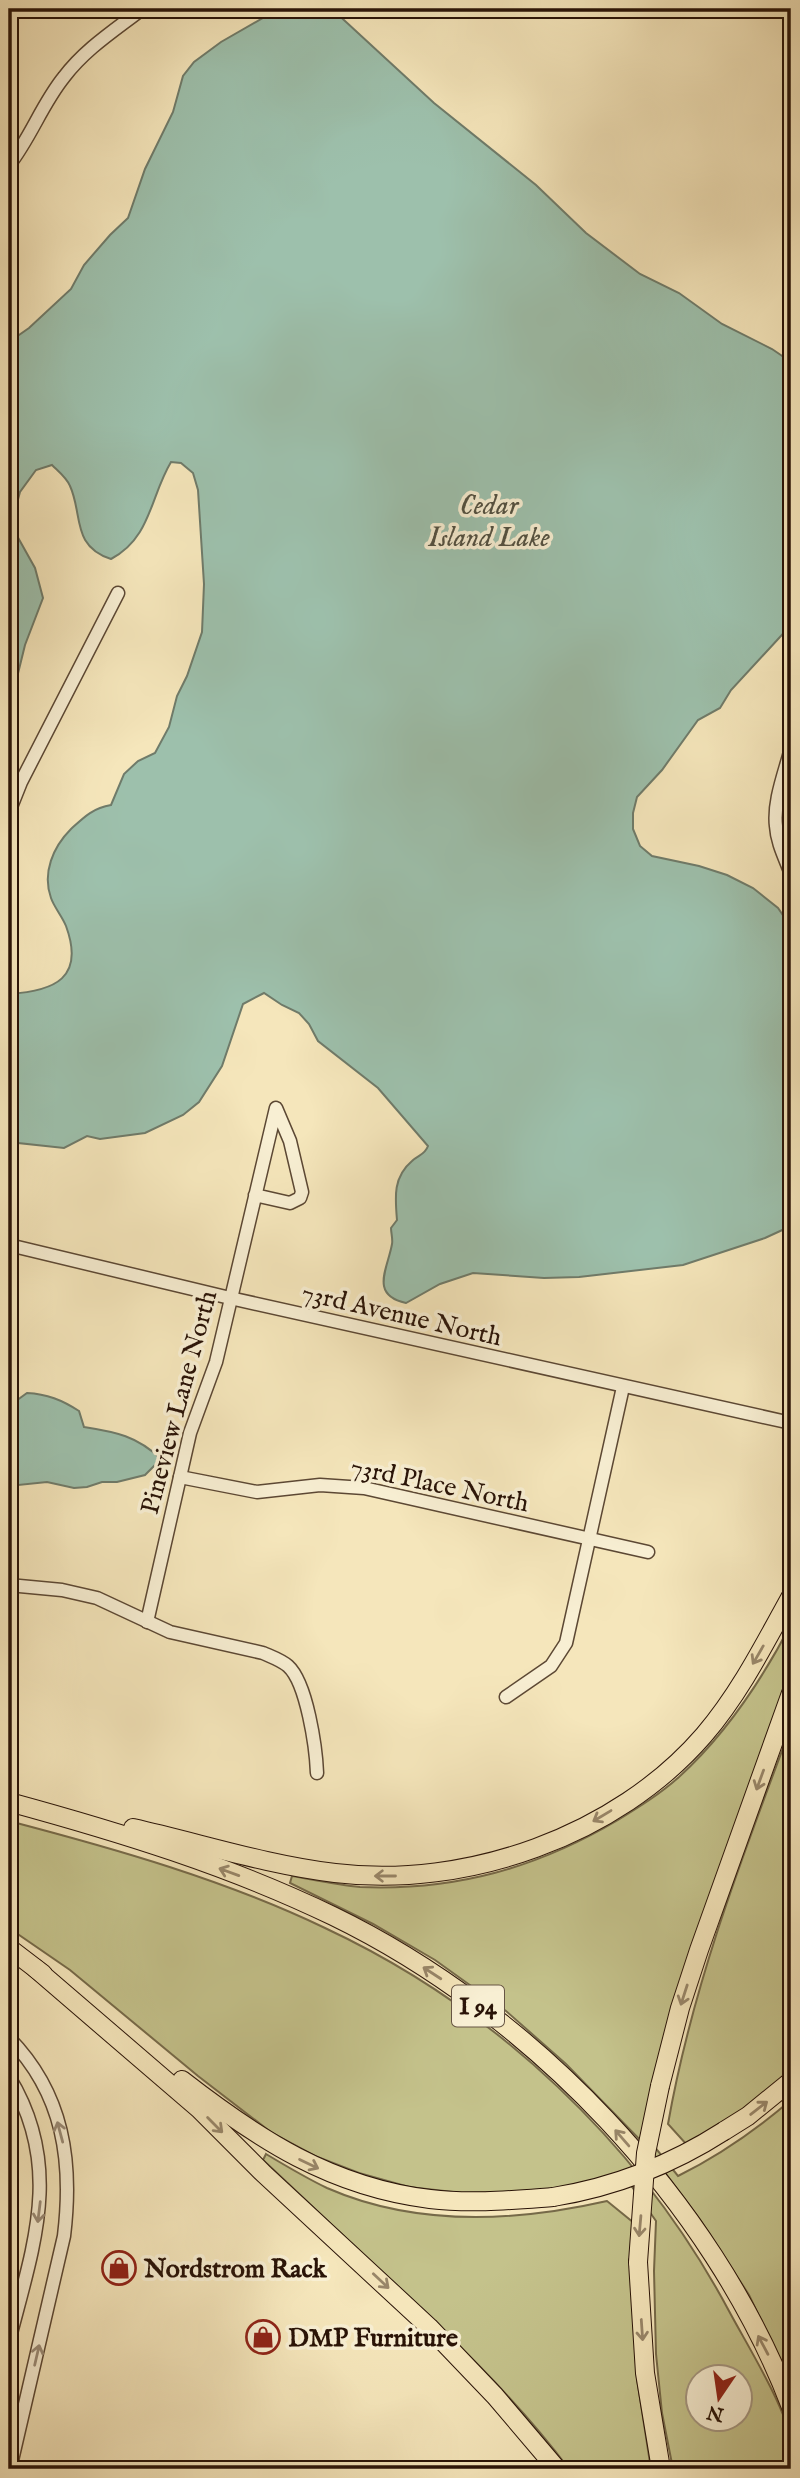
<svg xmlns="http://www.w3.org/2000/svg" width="800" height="2478" viewBox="0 0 800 2478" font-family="'IM FELL English',serif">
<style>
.green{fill:#c4c28b;stroke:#766a49;stroke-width:2;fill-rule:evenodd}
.water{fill:#9dc0ac;stroke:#6f7b6a;stroke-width:2}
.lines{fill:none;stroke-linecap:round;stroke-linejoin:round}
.minor-casing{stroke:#5c4834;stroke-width:15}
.highway-casing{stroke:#291307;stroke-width:20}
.minor{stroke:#f8efd3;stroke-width:12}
.highway{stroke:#f5e6bb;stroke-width:18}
.highway-bridge-casing{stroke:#291307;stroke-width:20;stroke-linecap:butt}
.highway-bridge{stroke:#f5e6bb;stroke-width:18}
.oneway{stroke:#99876a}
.oneway2{stroke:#9b8c77}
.labels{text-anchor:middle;stroke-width:7;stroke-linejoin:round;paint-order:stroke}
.shield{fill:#f8efd3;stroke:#675544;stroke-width:2}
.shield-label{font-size:24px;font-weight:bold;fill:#291307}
.street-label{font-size:26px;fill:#291307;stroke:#f8efd3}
.poi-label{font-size:26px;font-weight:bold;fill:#291307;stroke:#f8efd3;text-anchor:start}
.water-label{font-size:28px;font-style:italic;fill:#525041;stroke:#f8efd3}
</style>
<rect width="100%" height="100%" fill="#f5e6bb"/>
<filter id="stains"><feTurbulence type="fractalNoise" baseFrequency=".00286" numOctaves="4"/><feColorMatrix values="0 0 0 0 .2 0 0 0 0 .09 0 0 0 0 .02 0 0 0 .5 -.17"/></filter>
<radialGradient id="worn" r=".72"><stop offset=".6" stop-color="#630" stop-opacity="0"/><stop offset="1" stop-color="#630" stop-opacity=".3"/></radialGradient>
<g class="green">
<path d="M791 1624V1670L687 1962 645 2135 678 2176C720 2155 756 2130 791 2100V2383L749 2295 701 2221 643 2143 566 2064 506 2011 435 1960 373 1924 290 1883 292 1876C315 1880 338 1885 360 1887 455 1891 537 1868 618 1820 639 1807 660 1794 679 1777 726 1734 762 1680 791 1624Z"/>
<path d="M791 1727V2070L745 2111 687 2145 668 2124C692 1987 742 1857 791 1727Z"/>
<path d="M9 1821C116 1849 225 1880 325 1928 496 2008 640 2144 729 2311 746 2343 787 2409 791 2442 792 2451 791 2460 791 2469H673L662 2413 656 2354 654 2271 656 2221 623 2174 552 2191 462 2193 409 2187 359 2173 315 2156 272 2133 198 2076 70 1970 9 1928ZM698 2376H740V2418H698Z"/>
<path d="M266 2154C286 2166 306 2178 327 2188 416 2227 515 2222 607 2201L634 2223 637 2379 651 2469H569C515 2397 450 2336 384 2274 344 2237 304 2198 263 2160Z"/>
</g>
<g class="water">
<path d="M283 9H332L434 103 536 185 586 233 640 274 679 293 722 324 772 349 791 362V625L731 690 720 708 698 720 662 770 637 797 633 813V829L640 846 652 856 699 866 727 875 753 888 778 908 791 927V1226L765 1238 683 1265 579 1277 544 1278 473 1273 440 1284 406 1303C369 1295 388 1268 392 1244 393 1239 391 1233 391 1228L397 1220C395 1197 393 1177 412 1161 418 1155 425 1155 428 1146L378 1088 318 1041 309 1024 299 1013 282 1005 264 993 243 1004 222 1066 199 1102 183 1115 145 1133 100 1139 87 1136 64 1148 9 1142V994C55 991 85 978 66 926 62 916 54 907 51 898 42 873 53 847 71 829 84 817 93 808 111 805L124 774 138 761 155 753 169 727 177 696 187 676 202 632 204 584 198 490 193 473 181 463 171 462C150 497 151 538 111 559 71 546 83 514 70 486 67 478 58 471 52 465L36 470 20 492 14 514 16 534 35 568 43 598 25 645 9 710V342L29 328 71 289 84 265 110 235 128 218 145 169 173 112 183 76 194 62 221 42 275 11Z"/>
<path d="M27 1393C47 1394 62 1400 79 1411L84 1427C116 1432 137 1436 161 1459L145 1475 117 1482H102L87 1487 74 1488 47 1482 9 1486V1406Z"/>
</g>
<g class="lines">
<g class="minor-casing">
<g id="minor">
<path d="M9 165C31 137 42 104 64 77 85 49 115 30 142 9"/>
<path d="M791 748C785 772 773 801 776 826 777 843 785 858 791 874"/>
<path d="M9 812 21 782 118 593"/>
<path d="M9 1245 230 1298 791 1423"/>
<path d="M9 1261 12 1246"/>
<path d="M180 1477 257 1492 320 1485 364 1488 648 1552"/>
<path d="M9 1585 62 1590 97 1598 170 1632 263 1653C272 1657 281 1660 288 1666 307 1683 316 1748 317 1773"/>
<path d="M147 1622 190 1433 216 1362 276 1108 290 1141 302 1192 300 1198 290 1203 255 1195"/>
<path d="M506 1697 551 1666 566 1643 623 1387"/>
<path d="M9 2038C64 2094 73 2162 64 2236L10 2469"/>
<path d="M9 2077C64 2167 33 2247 9 2341"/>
</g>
</g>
<g class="highway-casing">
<g id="highway">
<path d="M9 1802C119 1832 230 1866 333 1916 531 2012 712 2200 791 2407"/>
<path d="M133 1828C200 1843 267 1865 335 1873 466 1889 617 1836 704 1735 740 1693 765 1643 791 1596"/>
<path d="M9 1948 43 1974"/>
<path d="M35 1968 199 2109 264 2174 429 2327 495 2396 557 2469"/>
<path d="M182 2080C258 2139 331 2187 430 2199 471 2204 512 2200 553 2197"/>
<path d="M660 2086 680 2008 699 1950 791 1693"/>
<path d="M724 2131 748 2116 791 2081"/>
<path d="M638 2262 645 2373 661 2469"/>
</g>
</g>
<use href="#minor" class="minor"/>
<use href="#highway" class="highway"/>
<g class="highway-bridge-casing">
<g id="highway-bridge">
<path d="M553 2197C615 2187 671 2165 724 2131"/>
<path d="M638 2262 646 2153 660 2086"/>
</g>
</g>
<use href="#highway-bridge" class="highway-bridge"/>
</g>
<defs><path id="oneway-shaft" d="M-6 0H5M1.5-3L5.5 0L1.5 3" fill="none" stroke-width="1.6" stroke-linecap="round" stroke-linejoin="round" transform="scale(1.75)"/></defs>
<g class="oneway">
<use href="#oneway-shaft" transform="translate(758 1655) rotate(120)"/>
<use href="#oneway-shaft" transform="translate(760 1780) rotate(110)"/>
<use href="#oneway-shaft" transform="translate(602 1816) rotate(149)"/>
<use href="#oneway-shaft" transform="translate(229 1872) rotate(-160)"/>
<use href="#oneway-shaft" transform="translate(385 1876) rotate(-180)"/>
<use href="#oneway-shaft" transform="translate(432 1973) rotate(-147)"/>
<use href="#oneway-shaft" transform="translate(684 1995) rotate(108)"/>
<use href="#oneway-shaft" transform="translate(759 2108) rotate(-38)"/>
<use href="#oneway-shaft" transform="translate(215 2125) rotate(45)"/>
<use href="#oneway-shaft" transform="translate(622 2138) rotate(-131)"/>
<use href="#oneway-shaft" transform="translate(309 2164) rotate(26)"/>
<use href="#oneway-shaft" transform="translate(640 2226) rotate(95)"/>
<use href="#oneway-shaft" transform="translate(381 2281) rotate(43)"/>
<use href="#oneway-shaft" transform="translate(642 2330) rotate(86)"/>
<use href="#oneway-shaft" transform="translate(763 2345) rotate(-118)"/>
</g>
<g class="oneway2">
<use href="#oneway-shaft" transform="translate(60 2132) rotate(-105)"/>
<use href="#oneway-shaft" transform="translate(39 2212) rotate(97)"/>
<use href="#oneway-shaft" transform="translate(37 2355) rotate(-77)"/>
</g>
<defs>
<g id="shop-ring" transform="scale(1.75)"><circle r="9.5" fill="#f8efd3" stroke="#8f2418" stroke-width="1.5"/><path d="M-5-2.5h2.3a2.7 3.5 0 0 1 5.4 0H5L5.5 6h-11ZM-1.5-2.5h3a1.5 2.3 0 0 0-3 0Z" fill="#8f2418"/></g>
</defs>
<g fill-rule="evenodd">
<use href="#shop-ring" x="119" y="2268"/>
<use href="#shop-ring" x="263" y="2337"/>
</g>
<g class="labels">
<rect class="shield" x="452" y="1985.5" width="52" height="41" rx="5"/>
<g class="shield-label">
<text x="478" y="2014">I 94</text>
</g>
<g class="street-label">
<text transform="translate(402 1314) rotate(13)" y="9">73rd Avenue North</text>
<text transform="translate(178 1402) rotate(-75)" y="9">Pineview Lane North</text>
<text transform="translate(440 1484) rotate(12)" y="9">73rd Place North</text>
</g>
<g class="poi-label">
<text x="144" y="2277">Nordstrom Rack</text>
<text x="288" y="2346">DMP Furniture</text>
</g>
<g class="water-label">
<text x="489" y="514">Cedar<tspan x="489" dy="32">Island Lake</tspan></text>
</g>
</g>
<rect width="800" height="2478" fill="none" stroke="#f5e6bb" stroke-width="35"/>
<rect x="10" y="10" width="779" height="2457" fill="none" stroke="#291307" stroke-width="3.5"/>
<rect x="18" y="18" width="765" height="2443" fill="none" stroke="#291307" stroke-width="2"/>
<g transform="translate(719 2398) rotate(193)"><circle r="33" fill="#f8efd3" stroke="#a59781" stroke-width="2"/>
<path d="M0-5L12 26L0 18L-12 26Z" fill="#8f2418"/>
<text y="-10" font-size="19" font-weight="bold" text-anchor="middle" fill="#291307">N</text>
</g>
<rect width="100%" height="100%" filter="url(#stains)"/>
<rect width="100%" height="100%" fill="url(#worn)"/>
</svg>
